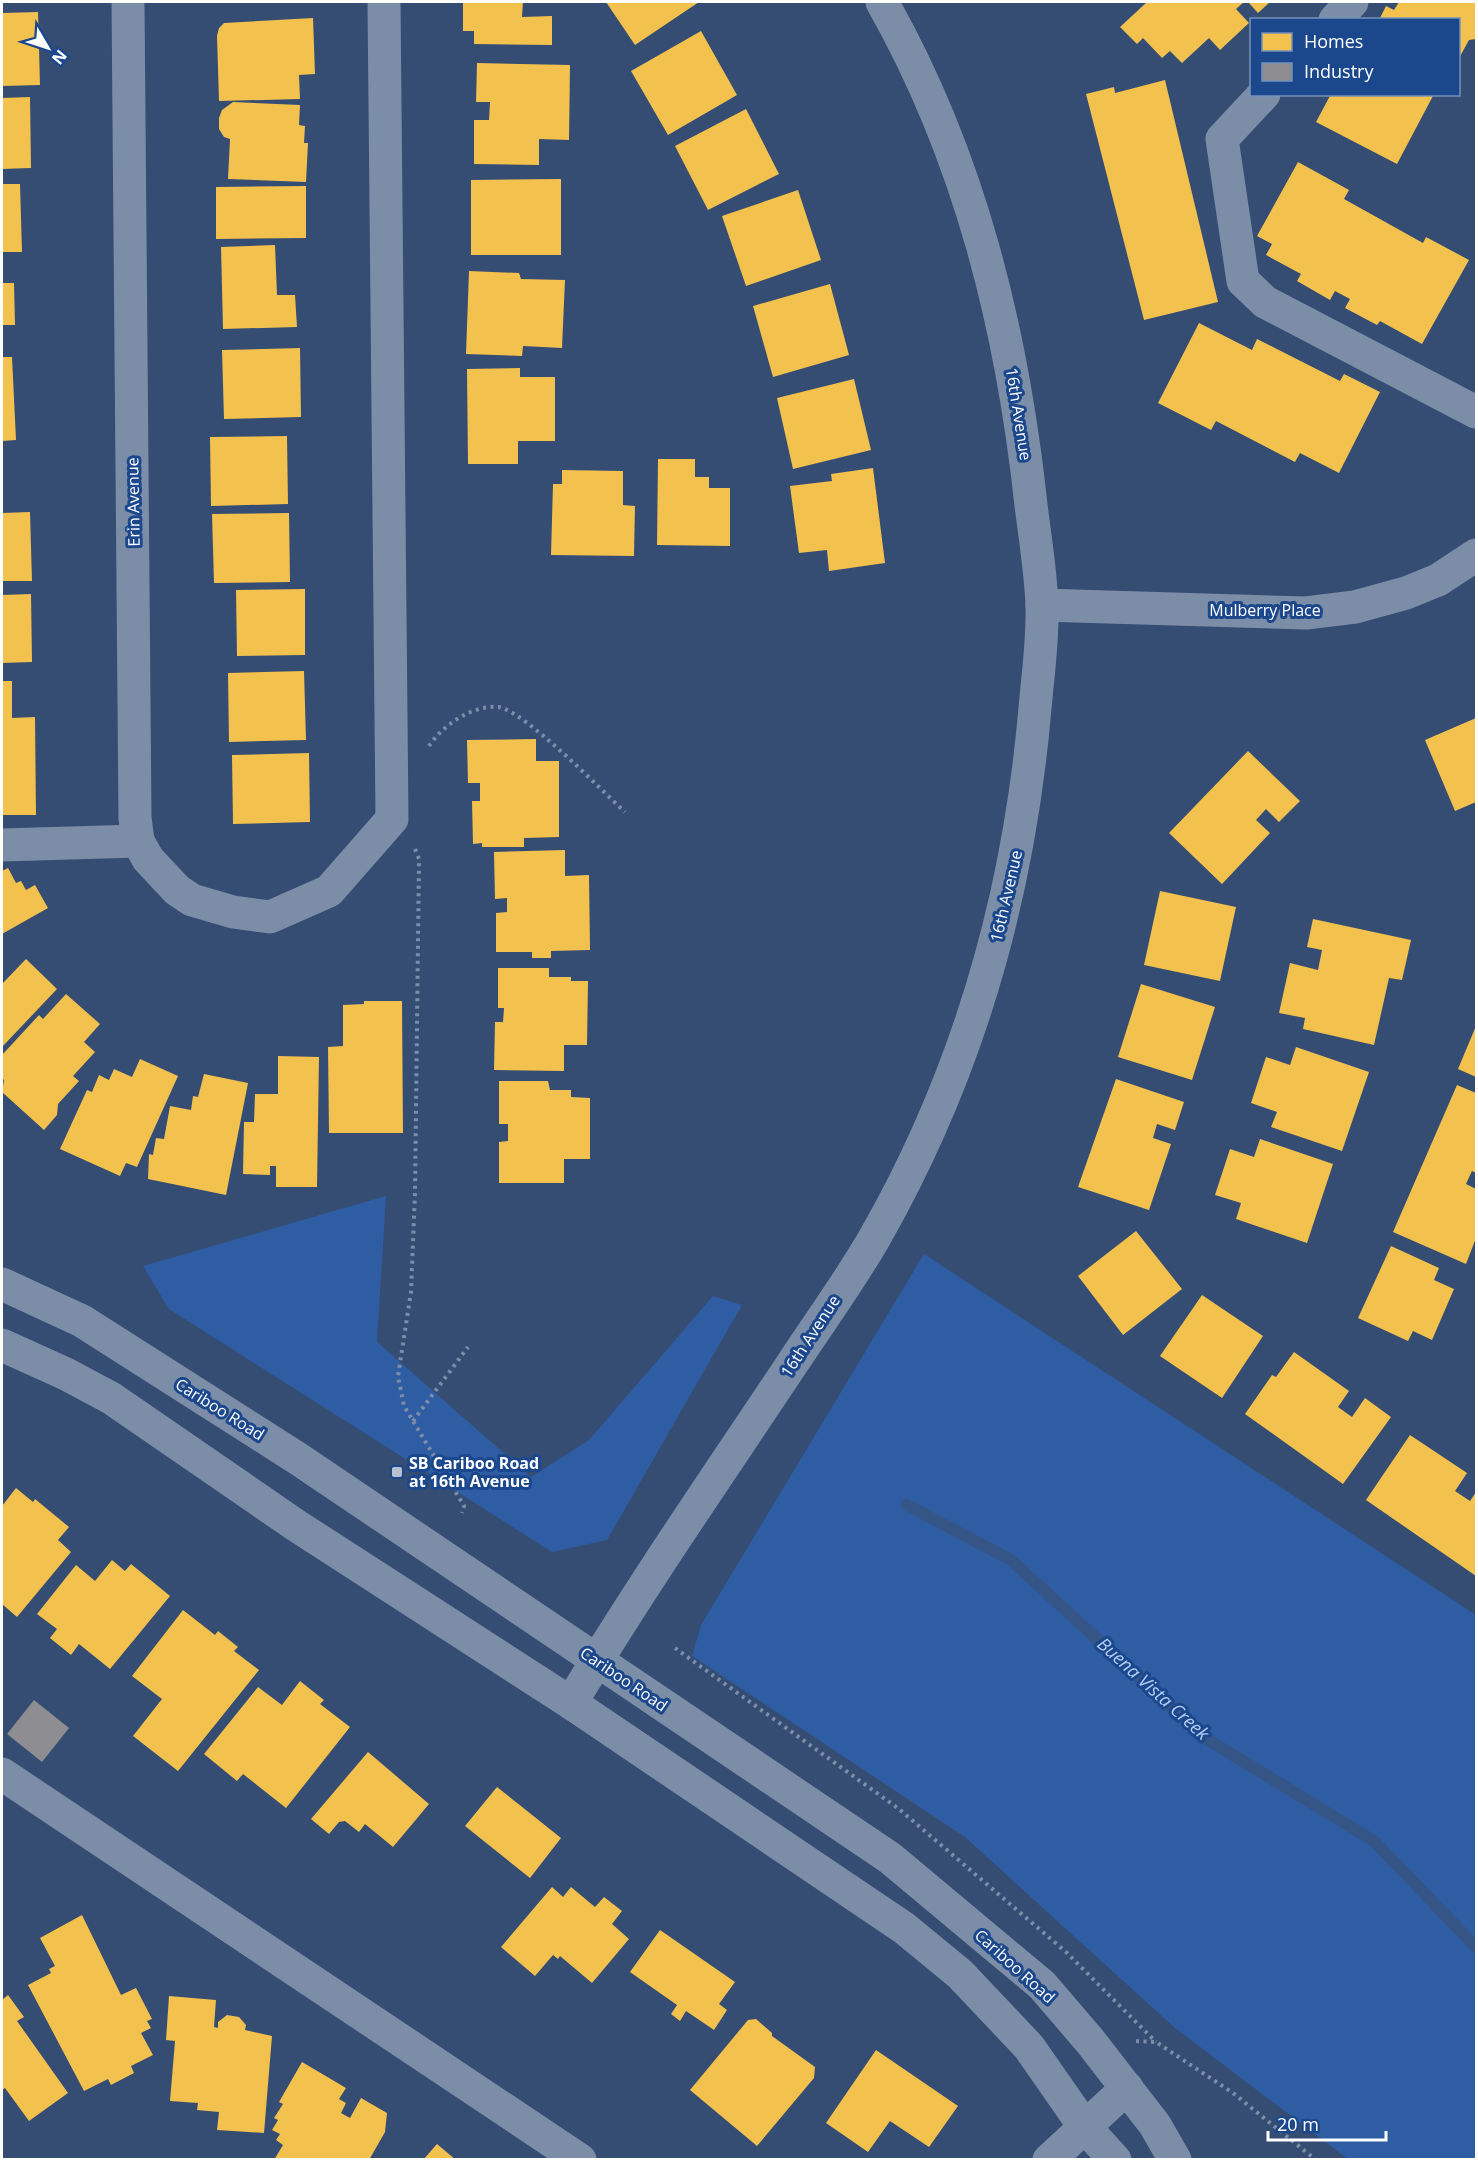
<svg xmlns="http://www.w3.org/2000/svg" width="1478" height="2161" viewBox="0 0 1478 2161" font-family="'Open Sans',sans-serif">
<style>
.green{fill:#2f5da3}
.homes{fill:#f2c14e}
.industry{fill:#8d8d92}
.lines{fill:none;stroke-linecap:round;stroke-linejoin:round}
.stream{stroke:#365587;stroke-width:12}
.path{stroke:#7c8ea7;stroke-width:4;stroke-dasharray:3 4.5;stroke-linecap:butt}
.minor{stroke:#7c8ea7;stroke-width:33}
.poi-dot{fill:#b8c1ce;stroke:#1b478d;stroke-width:2}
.labels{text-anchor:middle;stroke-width:6;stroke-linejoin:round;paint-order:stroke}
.street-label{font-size:16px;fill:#fff;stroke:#1b478d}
.poi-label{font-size:16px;font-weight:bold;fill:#fff;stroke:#1b478d;text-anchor:start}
.water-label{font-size:18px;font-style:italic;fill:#b4cef4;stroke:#1b478d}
</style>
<rect width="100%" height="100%" fill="#354d73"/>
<g class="green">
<path d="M386 1196 377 1342 531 1477 589 1440 713 1296 742 1305 607 1540 552 1552 169 1309 143 1266Z"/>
<path d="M924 1254 1476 1615V2159H1348L1175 2028 965 1837 692 1656 701 1625Z"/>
</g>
<g class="homes">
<path d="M463 2H523L522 17 552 16V45L474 44V31H463Z"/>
<path d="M606 2H699L635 45Z"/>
<path d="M1147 2H1244L1236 9 1249 23 1220 50 1209 38 1182 63 1170 51 1162 58 1143 38 1137 44 1120 27Z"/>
<path d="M1248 2H1270L1258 13Z"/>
<path d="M1399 2H1476V39L1469 40 1458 60V20H1379L1386 6 1394 10Z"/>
<path d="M38 12 40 85 2 86V13Z"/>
<path d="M313 18 315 74 299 75 300 99 219 101 217 36 219 28 224 23Z"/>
<path d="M701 31 737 95 668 135 631 71Z"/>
<path d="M477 63 570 65 569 140 539 139V165L474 164V120H489L490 102H476Z"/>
<path d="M1165 80 1218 302 1144 320 1086 94 1114 87 1115 93Z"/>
<path d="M1331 94H1434L1397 164 1316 122Z"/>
<path d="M30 97 31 168 2 169V98Z"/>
<path d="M233 102 300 105 299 125 305 126 304 143H308L306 182 228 179 230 139 224 137 219 129V118L222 110Z"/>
<path d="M746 109 779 174 708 210 675 146Z"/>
<path d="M1298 162 1349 190 1344 199 1423 243 1426 237 1469 260 1422 344 1380 321 1377 325 1345 308 1350 299 1335 291 1330 300 1297 281 1301 274 1266 255 1272 244 1257 236Z"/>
<path d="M561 179V255H471V180Z"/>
<path d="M2 184H20L22 252H2Z"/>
<path d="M306 186V238L216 239V187Z"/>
<path d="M798 190 821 260 746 286 722 216Z"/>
<path d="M275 245 277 295H295L297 327 223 329 221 247Z"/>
<path d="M469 271 519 273 521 279 565 280 562 348 523 346 522 356 466 354Z"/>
<path d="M2 283H14L15 325H2Z"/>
<path d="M830 284 849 355 773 377 753 306Z"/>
<path d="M1199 323 1252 350 1257 339 1340 381 1344 374 1380 392 1339 473 1300 453 1295 462 1216 421 1211 430 1158 403Z"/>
<path d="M300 348 301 417 224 419 222 350Z"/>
<path d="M2 357H12L16 440 2 441Z"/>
<path d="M520 368V377H555V441H518V464H468L467 369Z"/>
<path d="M854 379 871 450 793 469 777 398Z"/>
<path d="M287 436 288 504 211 506 210 437Z"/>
<path d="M658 459H695V477H709V488H730V546L657 545Z"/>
<path d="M873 468 885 563 829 571 827 550 799 553 790 486 832 481 831 474Z"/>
<path d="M562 470 623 471V505L635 506 634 556 551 555 553 484H562Z"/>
<path d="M30 512 32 581H2V513Z"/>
<path d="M289 513 290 582 214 583 212 514Z"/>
<path d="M305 589V655L237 656 236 590Z"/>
<path d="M31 594 32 662 2 663V595Z"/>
<path d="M304 671 306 740 229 742 228 673Z"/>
<path d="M2 681H12V718L35 717 36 815H2Z"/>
<path d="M1476 718V802L1455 811 1425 740Z"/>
<path d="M536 739V761H559V837L524 838V847H482V843L473 844 472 801H480V783H468L467 740Z"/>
<path d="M1248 751 1300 801 1279 822 1266 809 1256 820 1270 833 1222 884 1169 833Z"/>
<path d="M309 753 310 822 233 824 232 755Z"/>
<path d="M565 850V876L589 875 590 950 551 951V958H532V952H496V913L507 912V898L495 899 494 852Z"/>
<path d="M8 868 16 883 21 881 26 890 35 885 48 908 2 934V871Z"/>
<path d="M1160 891 1236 907 1220 981 1144 965Z"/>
<path d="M1313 919 1411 940 1402 980 1389 978 1374 1045 1303 1029 1305 1018 1279 1013 1290 963 1318 970 1322 950 1307 947Z"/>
<path d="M26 959 57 989 2 1047V984Z"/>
<path d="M498 968H549V977H571V981H588L587 1045H564V1071L494 1070 495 1022H503L504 1008H498Z"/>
<path d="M1141 984 1215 1007 1192 1080 1118 1057Z"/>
<path d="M66 994 100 1024 84 1042 95 1052 73 1076 79 1081 58 1104 57 1115 44 1130 2 1092 4 1080 2 1078V1055L39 1015 43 1019Z"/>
<path d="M364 1001H402L403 1133H329L328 1047 343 1046V1005L364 1004Z"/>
<path d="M1476 1026V1077L1458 1069Z"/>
<path d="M1296 1047 1369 1072 1342 1151 1271 1127 1277 1112 1251 1103 1266 1057 1290 1065Z"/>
<path d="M278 1056 319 1057 317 1187H276V1166H270V1175L243 1174 244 1122H254L255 1094H278Z"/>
<path d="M140 1059 178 1076 137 1167 126 1163 120 1176 60 1149 87 1090 92 1092 99 1075 109 1080 114 1069 132 1077Z"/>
<path d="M204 1074 248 1083 226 1195 148 1179 149 1154 153 1155 156 1138 164 1139 170 1106 191 1110 193 1096 198 1097Z"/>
<path d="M1116 1079 1184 1102 1175 1130 1157 1124 1153 1138 1171 1144 1149 1210 1078 1187Z"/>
<path d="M499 1081H548L550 1090H571V1097L590 1098V1159H564V1183H499V1142L508 1141V1124H499Z"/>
<path d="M1457 1085 1476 1093V1173L1472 1171 1466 1184 1476 1189V1238L1466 1264 1393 1232Z"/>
<path d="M1260 1139 1333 1164 1307 1243 1236 1219 1241 1203 1215 1195 1230 1149 1254 1157Z"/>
<path d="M1136 1231 1182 1289 1123 1335 1078 1276Z"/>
<path d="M1391 1246 1439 1268 1434 1280 1454 1289 1432 1340 1413 1331 1408 1341 1358 1318Z"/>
<path d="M1202 1295 1263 1336 1222 1398 1160 1356Z"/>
<path d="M1294 1352 1349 1391 1338 1407 1352 1417 1365 1398 1391 1417 1343 1484 1245 1414 1272 1375 1276 1377Z"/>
<path d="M1410 1435 1467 1473 1455 1491 1470 1501 1476 1492V1576L1366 1500Z"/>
<path d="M16 1488 33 1502 35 1499 69 1527 58 1540 71 1552 17 1617 2 1604V1506Z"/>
<path d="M112 1560 125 1571 131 1564 170 1596 110 1669 79 1644 71 1655 50 1638 57 1629 37 1614 76 1565 95 1581Z"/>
<path d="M183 1610 215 1635 218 1631 238 1647 234 1651 259 1670 178 1771 133 1736 162 1699 132 1676Z"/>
<path d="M300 1681 324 1700 320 1704 350 1727 286 1808 243 1774 237 1781 204 1754 258 1687 282 1705Z"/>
<path d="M368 1752 429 1804 393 1847 365 1824 359 1832 345 1821 339 1822 329 1834 311 1819Z"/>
<path d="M497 1787 561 1838 530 1878 465 1826Z"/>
<path d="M552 1887 563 1897 571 1887 595 1907 604 1897 622 1911 612 1924 629 1939 592 1983 560 1956 558 1959 553 1955 535 1976 501 1947Z"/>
<path d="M82 1915 121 1995 136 1988 152 2019 147 2021 151 2028 141 2033 153 2055 131 2066 134 2073 111 2085 108 2079 84 2091 28 1985 51 1973 49 1969 55 1966 40 1938Z"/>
<path d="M660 1930 735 1982 719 2004 727 2010 714 2030 686 2011 680 2021 671 2014 677 2005 630 1972Z"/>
<path d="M8 1995 24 2017 17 2021 68 2093 29 2121 5 2088 2 2090V2000Z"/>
<path d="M169 1996 216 2000 214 2027 218 2028V2022L227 2015 239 2017 246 2025 245 2030 272 2036 264 2133 217 2130 219 2112 197 2110 198 2103 170 2101 175 2041 166 2040Z"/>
<path d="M756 2019 772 2033V2036L815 2067 814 2078 757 2146 690 2090 748 2020Z"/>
<path d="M876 2050 958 2106 929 2147 890 2121 868 2152 826 2123Z"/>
<path d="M302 2062 346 2088 339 2099 346 2103 341 2113 350 2118 361 2098 387 2113 385 2132 369 2160H274L283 2145 276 2140 280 2134 272 2130 278 2120 274 2118 283 2104 279 2102Z"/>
<path d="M437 2144 456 2160H423Z"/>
</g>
<path class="industry" d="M34 1700 69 1728 42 1762 7 1734Z"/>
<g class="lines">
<path class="stream" d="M907 1505 1011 1560 1205 1738 1374 1841 1476 1947"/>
<g class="path">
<path d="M429 746C443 725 472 705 498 707 524 710 602 791 625 812"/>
<path d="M415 849 419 859 415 1193 411 1292 398 1376 404 1406 464 1506 462 1513"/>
<path d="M413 1421 468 1347"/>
<path d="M675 1648 899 1809 1066 1952 1156 2042"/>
<path d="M1136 2041 1156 2042 1233 2093 1316 2160"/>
</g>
<g class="minor">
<path d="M128 2 135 818 138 841 148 859 177 890 192 900 233 912 270 917 329 891 392 819 384 2"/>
<path d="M1335 20 1352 2"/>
<path d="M1264 94 1222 139 1243 281 1265 302 1476 412"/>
<path d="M1042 605 1306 613 1355 607 1406 593 1438 580 1476 555"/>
<path d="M2 845 138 841"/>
<path d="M2 1284 82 1321 297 1458 890 1858 1042 1985 1090 2041 1155 2125 1175 2160"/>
<path d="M2 1345 66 1374 111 1398 297 1526 571 1703 904 1928 960 1974 1029 2047 1084 2126 1115 2160"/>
<path d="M571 1703C641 1586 719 1474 794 1361 821 1320 851 1279 875 1237 968 1074 1019 894 1035 708 1038 674 1043 640 1042 606 1041 573 1035 538 1031 505 1012 329 970 157 882 2"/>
<path d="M2 1774 580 2160"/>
<path d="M1049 2160 1127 2088"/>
</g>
</g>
<rect class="poi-dot" x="391" y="1466" width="12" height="12" rx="3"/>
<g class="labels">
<g class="street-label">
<text transform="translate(1019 414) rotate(81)" y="6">16th Avenue</text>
<text transform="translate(133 502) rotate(-91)" y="6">Erin Avenue</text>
<text x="1265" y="616">Mulberry Place</text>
<text transform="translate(1006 896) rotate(-77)" y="6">16th Avenue</text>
<text transform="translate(810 1336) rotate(-57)" y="6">16th Avenue</text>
<text transform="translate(220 1409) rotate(32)" y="6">Cariboo Road</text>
<text transform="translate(624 1679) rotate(34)" y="6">Cariboo Road</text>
<text transform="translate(1015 1966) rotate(42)" y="6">Cariboo Road</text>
</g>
<g class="poi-label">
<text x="409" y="1469">SB Cariboo Road<tspan x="409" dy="18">at 16th Avenue</tspan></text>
</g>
<g class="water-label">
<text transform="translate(1153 1689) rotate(42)" y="6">Buena Vista Creek</text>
</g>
</g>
<rect width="1478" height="2161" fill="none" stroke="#ffffff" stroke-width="6"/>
<rect x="1250" y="18" width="210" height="78" fill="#1b478d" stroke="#7691bb" stroke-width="1.5"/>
<rect x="1262" y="33" width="30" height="18" fill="#f2c14e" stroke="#7691bb" stroke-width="1.5"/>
<text x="1304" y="48" font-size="18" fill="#ffffff">Homes</text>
<rect x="1262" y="63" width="30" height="18" fill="#8d8d92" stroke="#7691bb" stroke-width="1.5"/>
<text x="1304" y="78" font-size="18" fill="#ffffff">Industry</text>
<g transform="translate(48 48) rotate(129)" stroke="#1b478d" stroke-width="4.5" paint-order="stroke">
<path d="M0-4.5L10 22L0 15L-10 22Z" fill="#ffffff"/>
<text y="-9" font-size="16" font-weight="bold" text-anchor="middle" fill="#ffffff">N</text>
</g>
<path d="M1268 2131v9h118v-9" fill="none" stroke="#ffffff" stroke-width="3"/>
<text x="1277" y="2131" font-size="18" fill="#ffffff" stroke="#1b478d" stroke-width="4.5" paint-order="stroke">20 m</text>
</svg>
